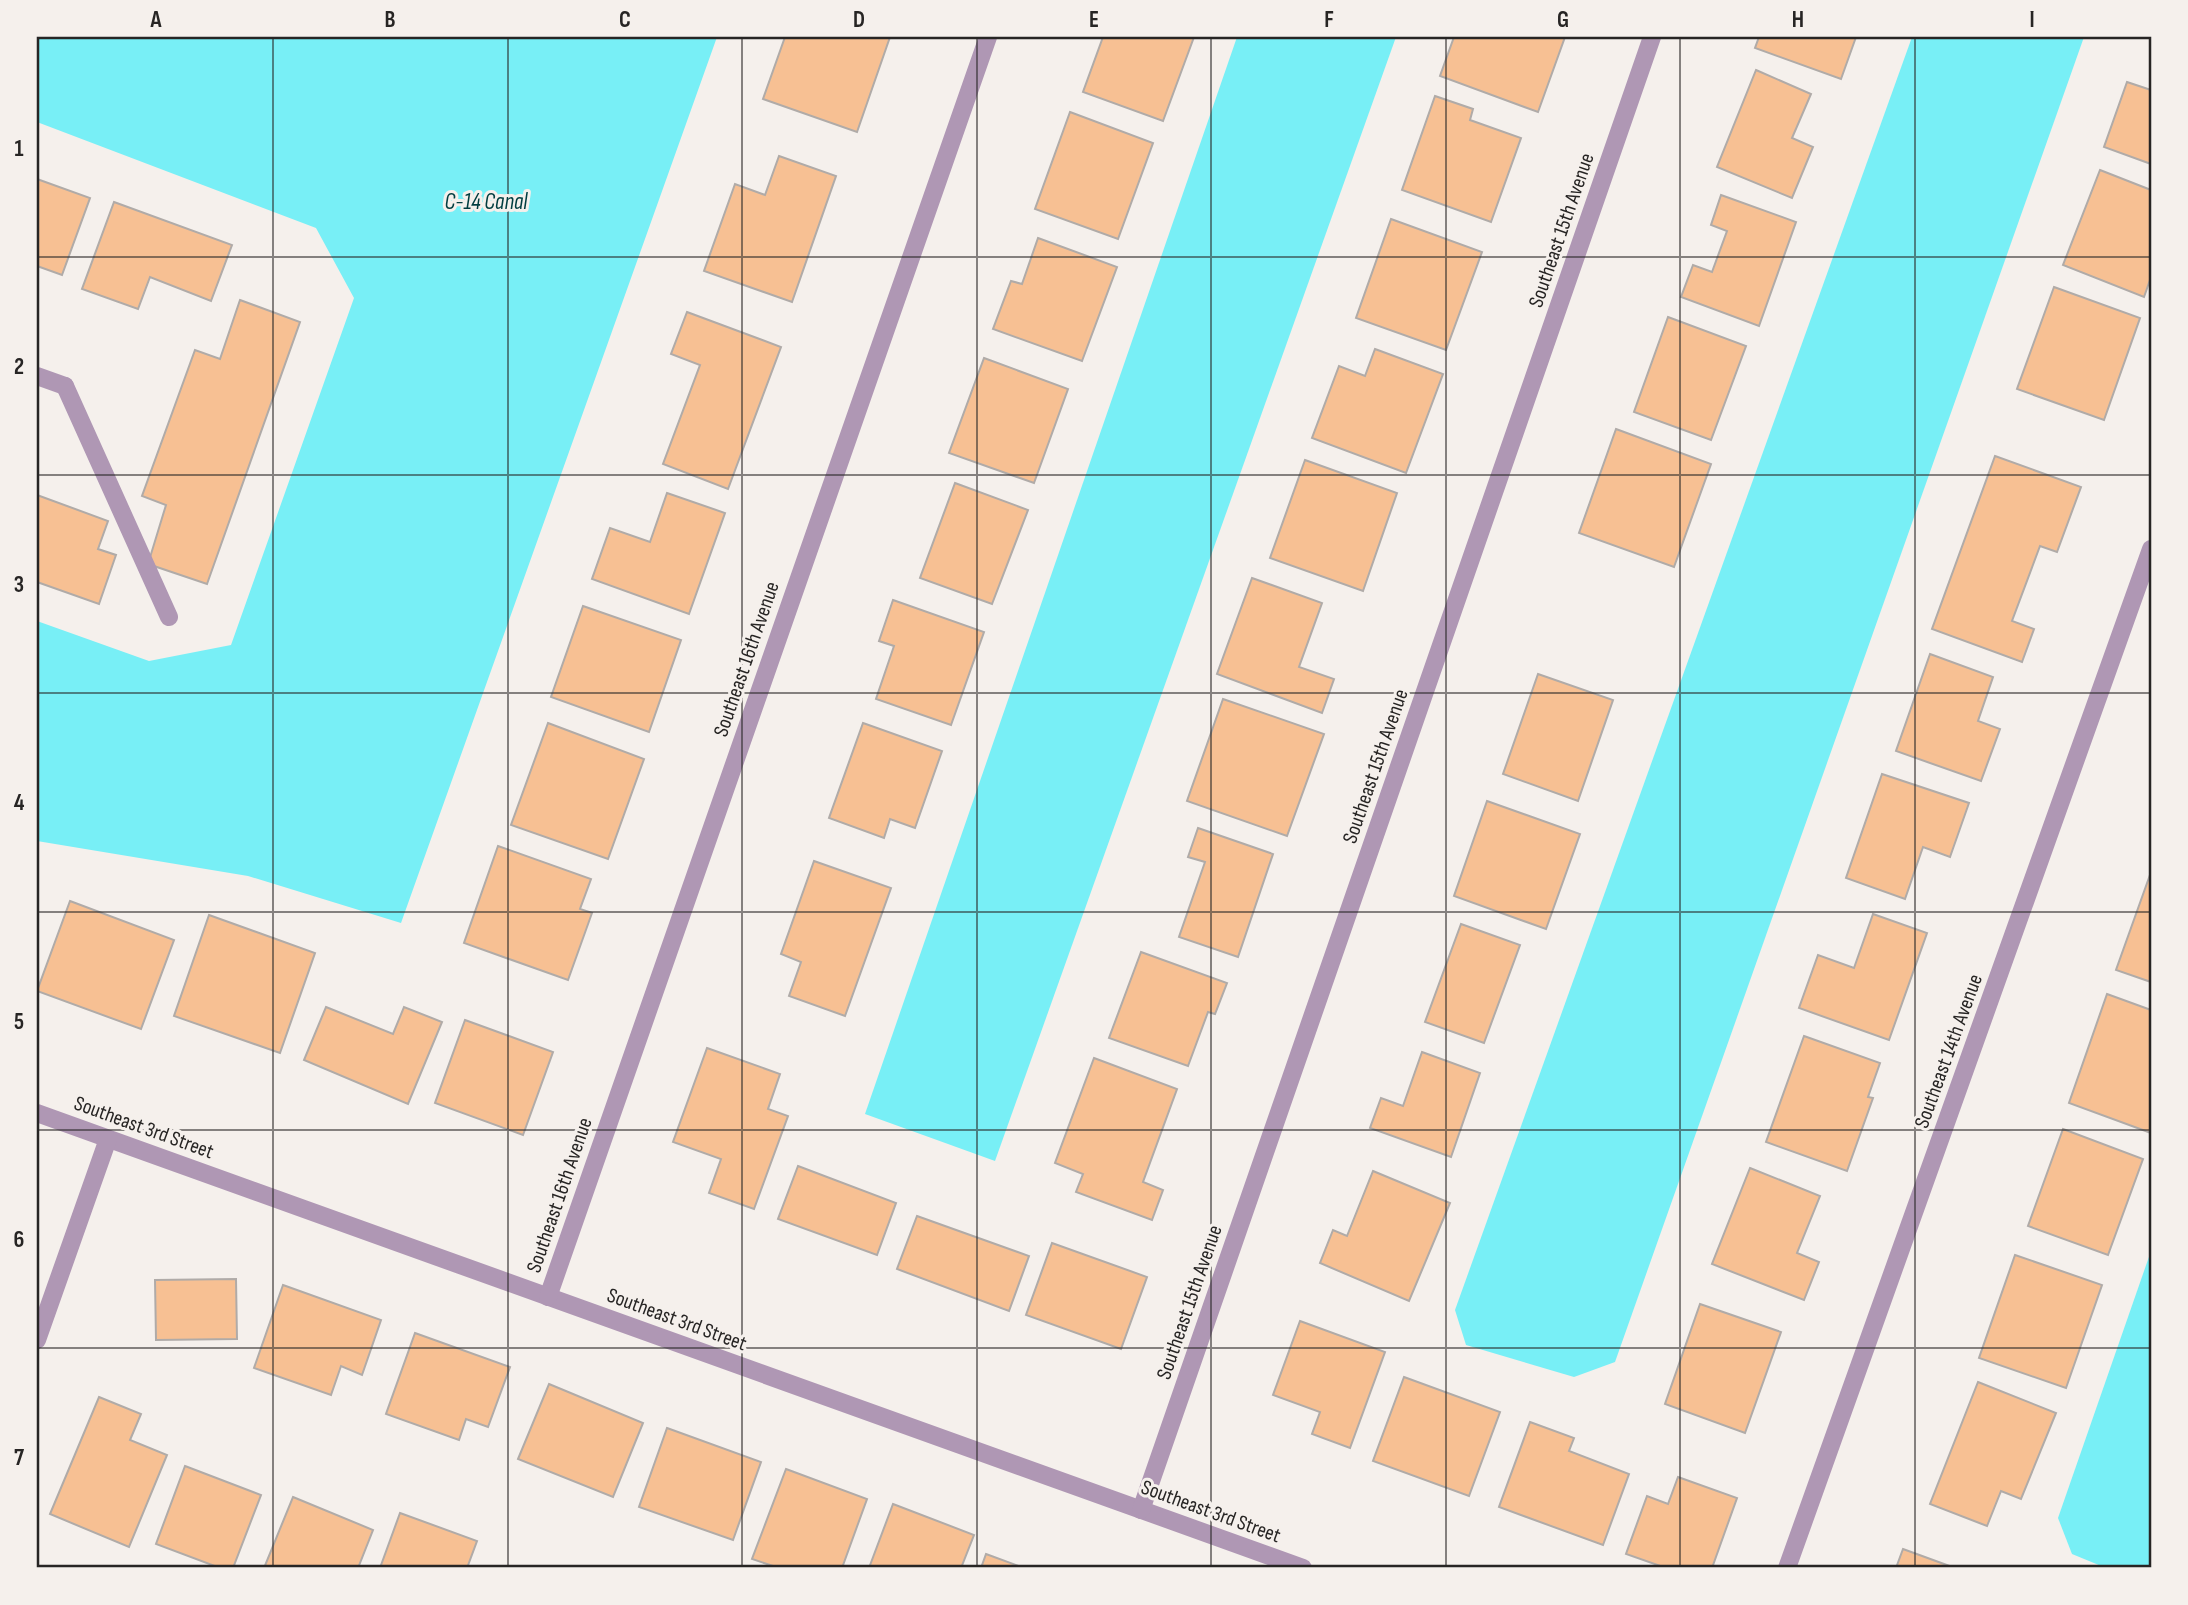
<svg xmlns="http://www.w3.org/2000/svg" width="2188" height="1605" viewBox="0 0 2188 1605" font-family="'Sofia Sans Condensed',sans-serif">
<style>
.water{fill:#78eff6}
.building{fill:#f7c093;stroke:#b0aba8;stroke-width:2}
.lines{fill:none;stroke-linecap:round;stroke-linejoin:round}
.lane{stroke:#af97b4;stroke-width:18}
.street{stroke:#af97b4;stroke-width:18}
.grid{fill:none;stroke:#272524;stroke-width:2;stroke-opacity:0.55}
.labels{text-anchor:middle;stroke-width:6;stroke-linejoin:round;paint-order:stroke}
.street-label{font-size:21px;fill:#272524;stroke:#f5f0ec}
.water-label{font-size:23px;font-style:italic;fill:#013d40;stroke:#f5f0ec}
.neatline{fill:none;stroke:#272524;stroke-width:2.5}
.grid-label{font-size:23px;text-anchor:middle;font-weight:bold;fill:#272524}
</style>
<rect width="100%" height="100%" fill="#f5f0ec"/>
<g class="water">
<path d="M37 37H717L401 923 248 876 37 841V621L149 661 231 645 354 298 316 228 37 122Z"/>
<path d="M1237 37H1396L995 1161 865 1114Z"/>
<path d="M1912 37H2084L1615 1362 1574 1377 1466 1345 1455 1310Z"/>
<path d="M2151 1251V1568H2106L2072 1554 2058 1518Z"/>
</g>
<g class="building">
<path d="M785 37H890L857 132 763 99Z"/>
<path d="M1103 37H1194L1163 121 1083 92Z"/>
<path d="M1454 37H1565L1538 112 1440 76Z"/>
<path d="M1759 37H1856L1841 79 1755 48Z"/>
<path d="M1756 70 1811 94 1792 138 1813 147 1792 198 1717 167Z"/>
<path d="M2127 82 2151 90V164L2104 147Z"/>
<path d="M1435 96 1473 109 1470 120 1521 138 1491 222 1402 190Z"/>
<path d="M1070 112 1153 143 1118 239 1035 209Z"/>
<path d="M779 156 836 176 792 302 704 271 735 184 765 195Z"/>
<path d="M2100 170 2151 190V277L2144 297 2063 265Z"/>
<path d="M37 179 90 198 62 275 37 266Z"/>
<path d="M1721 195 1796 222 1759 326 1681 297 1693 265 1712 272 1727 231 1711 225Z"/>
<path d="M114 202 232 245 211 301 150 277 138 309 82 289Z"/>
<path d="M1391 219 1482 252 1446 350 1356 318Z"/>
<path d="M1038 238 1117 267 1082 361 993 329 1011 281 1022 284Z"/>
<path d="M2054 287 2140 318 2104 420 2017 389Z"/>
<path d="M240 300 300 322 207 584 148 564 166 505 142 496 195 350 220 359Z"/>
<path d="M687 312 781 347 728 489 663 464 700 365 671 354Z"/>
<path d="M1668 317 1746 346 1711 440 1634 412Z"/>
<path d="M1375 349 1443 374 1406 473 1312 438 1339 366 1365 376Z"/>
<path d="M984 358 1068 389 1034 483 949 453Z"/>
<path d="M1616 429 1711 464 1674 567 1579 533Z"/>
<path d="M1995 456 2081 487 2057 552 2040 546 2012 621 2034 629 2022 662 1932 629Z"/>
<path d="M1305 460 1397 493 1363 591 1270 558Z"/>
<path d="M955 483 1028 510 992 604 920 578Z"/>
<path d="M667 493 725 513 689 614 592 579 610 528 650 542Z"/>
<path d="M37 495 108 521 98 549 116 555 99 604 37 582Z"/>
<path d="M1252 578 1322 603 1299 667 1334 679 1322 713 1217 674Z"/>
<path d="M893 600 984 632 951 725 876 699 894 646 879 641Z"/>
<path d="M583 606 681 640 649 732 551 697Z"/>
<path d="M1930 654 1993 677 1978 721 2000 729 1981 781 1896 751Z"/>
<path d="M1538 674 1613 700 1578 801 1503 774Z"/>
<path d="M1223 699 1324 734 1287 836 1187 801Z"/>
<path d="M548 723 644 759 608 859 511 825Z"/>
<path d="M863 723 942 751 915 828 890 819 884 838 829 818Z"/>
<path d="M1882 774 1969 803 1950 857 1923 847 1905 899 1846 878Z"/>
<path d="M1487 801 1580 834 1546 929 1454 896Z"/>
<path d="M1198 828 1273 854 1238 957 1179 937 1205 862 1188 857Z"/>
<path d="M498 846 591 879 580 909 592 913 568 980 464 943Z"/>
<path d="M814 861 891 888 845 1016 789 996 801 962 781 954Z"/>
<path d="M2151 872V982L2116 970Z"/>
<path d="M70 901 174 940 141 1029 37 991Z"/>
<path d="M1873 914 1927 933 1889 1040 1799 1008 1818 955 1854 968Z"/>
<path d="M209 915 315 953 280 1053 174 1016Z"/>
<path d="M1461 924 1520 945 1484 1043 1425 1022Z"/>
<path d="M1141 952 1227 983 1215 1014 1208 1012 1188 1066 1109 1038Z"/>
<path d="M2107 994 2151 1010V1133L2069 1103Z"/>
<path d="M326 1007 393 1034 404 1007 442 1022 408 1104 304 1060Z"/>
<path d="M465 1020 553 1052 523 1135 435 1103Z"/>
<path d="M1804 1036 1880 1063 1868 1097 1873 1098 1847 1171 1766 1142Z"/>
<path d="M707 1048 780 1074 768 1109 788 1116 754 1209 709 1193 721 1159 673 1142Z"/>
<path d="M1422 1052 1480 1073 1451 1157 1370 1128 1381 1098 1403 1106Z"/>
<path d="M1094 1058 1177 1089 1143 1182 1163 1190 1152 1220 1076 1192 1083 1174 1055 1163Z"/>
<path d="M2063 1129 2143 1159 2108 1255 2028 1226Z"/>
<path d="M798 1166 896 1203 877 1255 778 1219Z"/>
<path d="M1750 1168 1820 1196 1797 1253 1819 1262 1804 1300 1712 1264Z"/>
<path d="M1373 1171 1450 1203 1409 1301 1320 1263 1333 1230 1347 1236Z"/>
<path d="M917 1216 1029 1256 1009 1311 897 1269Z"/>
<path d="M1052 1243 1147 1277 1121 1349 1026 1315Z"/>
<path d="M2015 1255 2102 1285 2066 1388 1979 1358Z"/>
<path d="M236 1279 237 1339 156 1340 155 1280Z"/>
<path d="M283 1285 381 1320 362 1375 341 1366 331 1395 254 1368Z"/>
<path d="M1700 1304 1781 1332 1745 1433 1665 1404Z"/>
<path d="M1300 1321 1385 1352 1350 1448 1312 1434 1320 1412 1273 1395Z"/>
<path d="M415 1333 510 1367 488 1427 466 1419 459 1440 386 1414Z"/>
<path d="M1404 1377 1500 1412 1469 1496 1373 1461Z"/>
<path d="M1978 1382 2056 1413 2021 1499 2001 1491 1987 1526 1930 1504Z"/>
<path d="M549 1384 643 1423 613 1497 518 1459Z"/>
<path d="M99 1397 141 1414 130 1440 167 1455 129 1547 50 1514Z"/>
<path d="M1530 1422 1574 1438 1569 1451 1629 1474 1603 1545 1499 1507Z"/>
<path d="M667 1428 761 1462 733 1540 639 1507Z"/>
<path d="M185 1466 261 1495 233 1568H220L156 1544Z"/>
<path d="M786 1469 867 1499 842 1568H779L752 1559Z"/>
<path d="M1678 1477 1737 1498 1712 1568H1666L1626 1554 1647 1496 1668 1504Z"/>
<path d="M293 1497 373 1530 358 1568H264Z"/>
<path d="M893 1504 974 1535 961 1568H869Z"/>
<path d="M400 1513 477 1541 467 1568H380Z"/>
<path d="M1903 1549 1955 1568H1896Z"/>
<path d="M986 1554 1024 1568H981Z"/>
</g>
<g class="lines">
<path class="lane" d="M65 386 169 617"/>
<g class="street">
<path d="M37 376 65 386"/>
<path d="M37 1113 1303 1568"/>
<path d="M548 1297 988 37"/>
<path d="M37 1340 108 1139"/>
<path d="M1141 1510 1652 37"/>
<path d="M1787 1568 2151 549"/>
</g>
</g>
<path class="grid" d="M273 37V1568M508 37V1568M742 37V1568M977 37V1568M1211 37V1568M1446 37V1568M1680 37V1568M1915 37V1568M37 257H2151M37 475H2151M37 693H2151M37 912H2151M37 1130H2151M37 1348H2151"/>
<g class="labels">
<g class="street-label">
<text transform="translate(1561 230) rotate(-71)" y="7">Southeast 15th Avenue</text>
<text transform="translate(746 659) rotate(-71)" y="7">Southeast 16th Avenue</text>
<text transform="translate(1375 766) rotate(-71)" y="7">Southeast 15th Avenue</text>
<text transform="translate(1948 1051) rotate(-70)" y="7">Southeast 14th Avenue</text>
<text transform="translate(144 1127) rotate(20)" y="7">Southeast 3rd Street</text>
<text transform="translate(559 1195) rotate(-71)" y="7">Southeast 16th Avenue</text>
<text transform="translate(1189 1302) rotate(-71)" y="7">Southeast 15th Avenue</text>
<text transform="translate(677 1319) rotate(20)" y="7">Southeast 3rd Street</text>
<text transform="translate(1211 1511) rotate(20)" y="7">Southeast 3rd Street</text>
</g>
<g class="water-label">
<text x="486" y="209">C-14 Canal</text>
</g>
</g>
<rect width="2188" height="1605" fill="none" stroke="#f5f0ec" stroke-width="77"/>
<rect x="38" y="38" width="2112" height="1528" class="neatline"/>
<g class="grid-label">
<text x="156" y="27">A</text>
<text x="390" y="27">B</text>
<text x="625" y="27">C</text>
<text x="859" y="27">D</text>
<text x="1094" y="27">E</text>
<text x="1329" y="27">F</text>
<text x="1563" y="27">G</text>
<text x="1798" y="27">H</text>
<text x="2032" y="27">I</text>
<text x="19" y="156">1</text>
<text x="19" y="374">2</text>
<text x="19" y="592">3</text>
<text x="19" y="810">4</text>
<text x="19" y="1029">5</text>
<text x="19" y="1247">6</text>
<text x="19" y="1465">7</text>
</g>
</svg>
